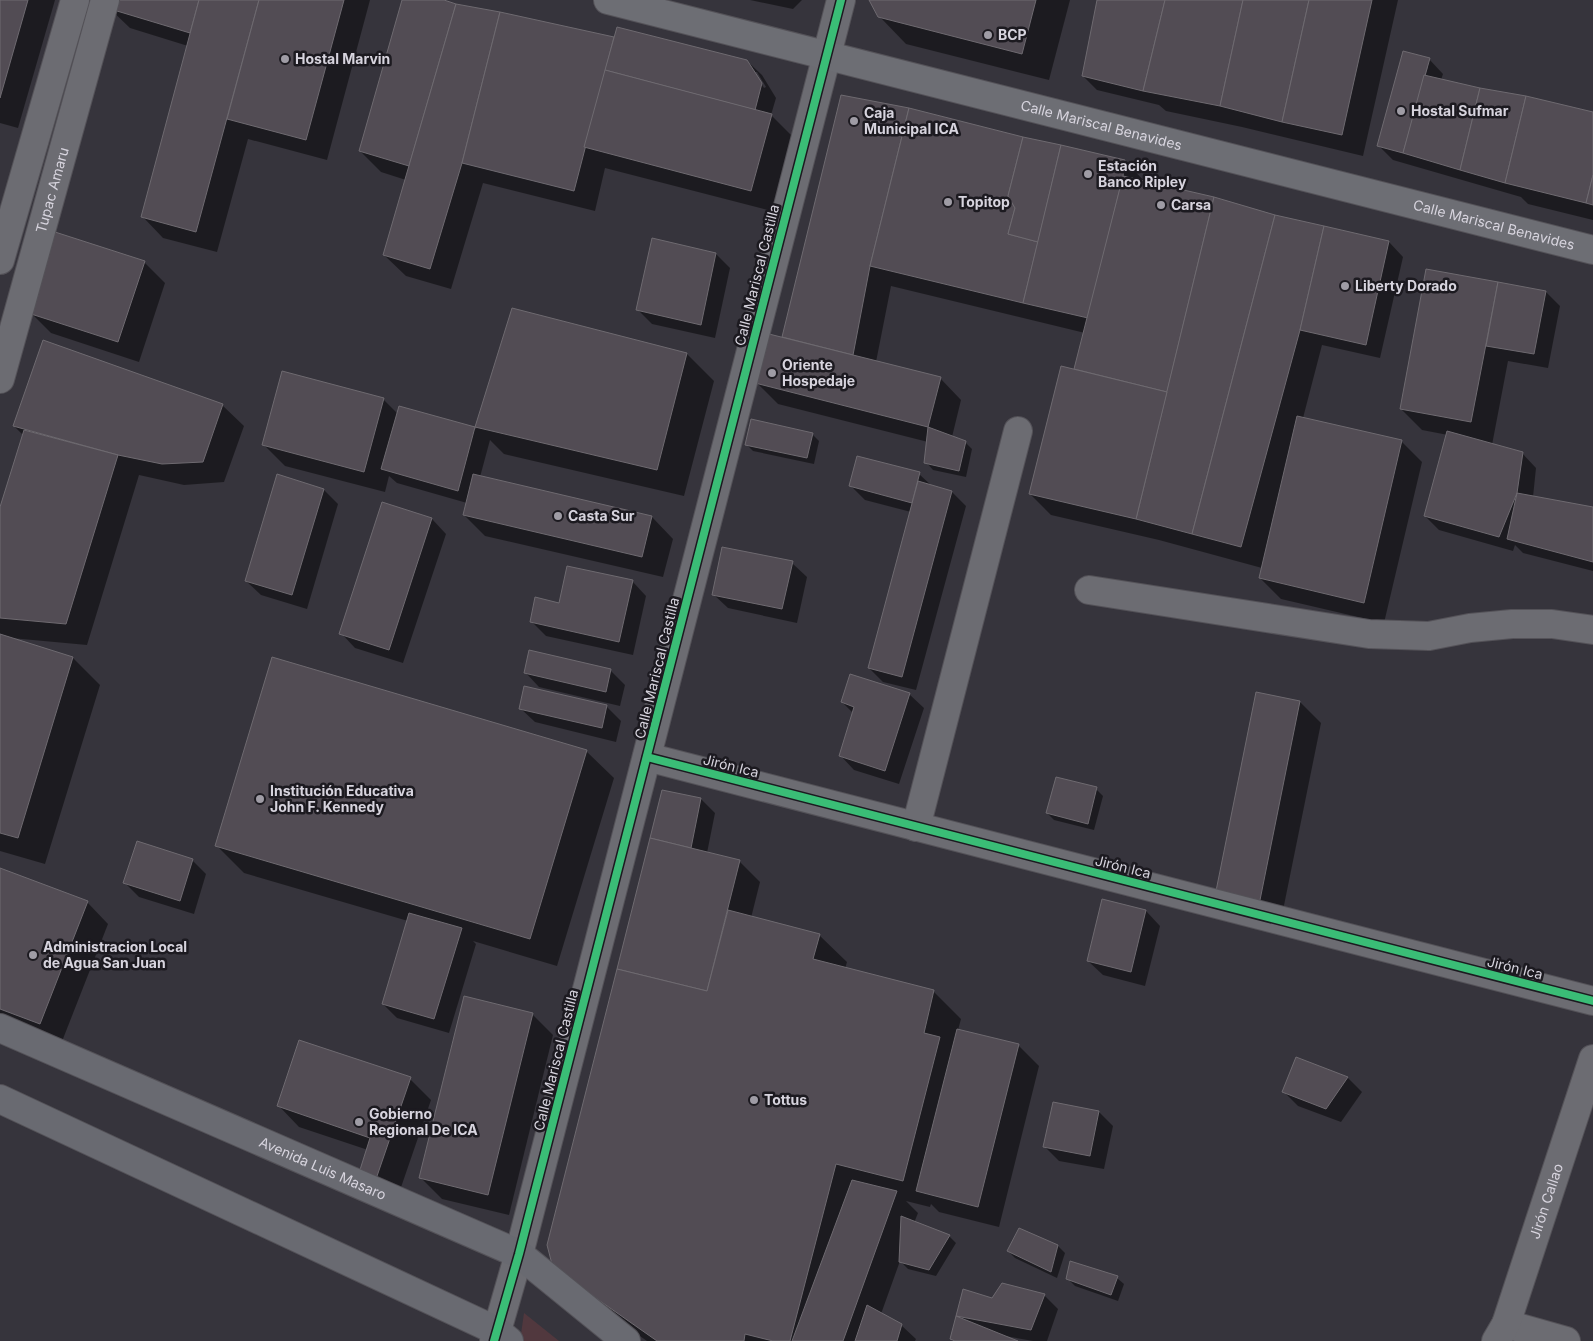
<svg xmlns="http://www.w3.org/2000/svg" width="1593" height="1341" viewBox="0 0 1593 1341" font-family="Inter,sans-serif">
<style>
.green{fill:#51383e}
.shadow{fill:#0007;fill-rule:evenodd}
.building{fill:#524c54;stroke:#6e6a70}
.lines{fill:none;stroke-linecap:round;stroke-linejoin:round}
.minor-casing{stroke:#545258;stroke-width:30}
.major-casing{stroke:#545258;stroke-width:30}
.highway-casing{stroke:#545258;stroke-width:30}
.minor{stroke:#6c6c72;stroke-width:28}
.major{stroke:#6d6e74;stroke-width:28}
.highway{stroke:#696a71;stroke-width:28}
.cycleway-casing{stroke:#1c1a20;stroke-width:11}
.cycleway{stroke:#3abd76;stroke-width:8}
.poi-dot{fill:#9f9ca5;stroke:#1c1a20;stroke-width:2}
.labels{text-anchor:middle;stroke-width:5;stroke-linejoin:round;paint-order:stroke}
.poi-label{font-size:14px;font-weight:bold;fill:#d7d4de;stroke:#1c1a20;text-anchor:start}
.street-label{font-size:14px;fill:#d7d4de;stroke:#1c1a20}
</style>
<rect width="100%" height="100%" fill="#36343c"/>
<path class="green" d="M524 1313 559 1341H520Z"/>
<g class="shadow">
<path d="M0 0H55L18 128 0 123Z"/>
<path d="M110 0H370L327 160 248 139 217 252 163 238 142 216 188 46 130 28 108 7Z"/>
<path d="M403 0H439L615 40 747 61 762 75 776 98 771 115 792 136 772 211 605 168 595 211 483 183 451 289 406 276 384 255 406 180 381 172 360 151ZM754 72H757L766 87 764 88Z"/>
<path d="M750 0H802L793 9Z"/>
<path d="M871 0H1070L1049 80 906 44 879 16Z"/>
<path d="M1099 0H1398L1363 156 1242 127 1166 111 1159 105 1097 90 1083 76Z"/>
<path d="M1429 59 1443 74 1441 80 1593 113V220L1528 204 1521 197 1393 160 1379 146ZM1426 67H1428L1424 81Z"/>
<path d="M841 97 1125 161 1146 183 1275 216 1389 242 1403 257 1380 358 1322 345 1303 418 1401 441 1422 462 1384 623 1281 599 1260 578 1262 568 1159 540 1051 515 1030 494 1075 371 1085 333 891 286 876 362 940 378 961 400 952 437 965 442 972 449 966 477 933 470 926 462 928 442 778 404 757 383 783 339Z"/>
<path d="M716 254 730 268 715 338 652 324 637 309Z"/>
<path d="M144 262 165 283 139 362 51 333 30 312Z"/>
<path d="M1427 270 1546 292 1560 306 1548 368 1508 361 1492 445 1522 453 1536 468 1533 497 1593 508V571L1523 553 1515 545 1513 551 1439 530 1425 516 1448 435 1422 430 1401 409Z"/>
<path d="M513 309 687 354 714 381 684 496 504 454 490 440 480 477 652 517 673 539 663 577 485 536 464 515 467 503 397 483 389 476 385 492 285 466 263 444 383 399 398 414 400 408 476 429Z"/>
<path d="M222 405 244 426 224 482 184 485 139 475 87 645 11 638 73 658 100 685 45 864 0 851V511L24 436 14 426Z"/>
<path d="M812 434 819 441 814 464 753 451 746 444Z"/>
<path d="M919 474 932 486 952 492 966 506 916 690 883 682 869 668 911 512 865 500 851 486Z"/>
<path d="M324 490 338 504 307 609 261 595 246 581Z"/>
<path d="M383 504 432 519 446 534 403 663 355 648 341 633Z"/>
<path d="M792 563 807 577 797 623 728 608 713 594Z"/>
<path d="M632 581 646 596 633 655 546 636 532 622 560 604Z"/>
<path d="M530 651 611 671 625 685 620 706 539 687 525 672Z"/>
<path d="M909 694 924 708 899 784 854 770 840 755 853 713 842 702Z"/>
<path d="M1300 702 1321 723 1279 930 1239 912Z"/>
<path d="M606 706 621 721 616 742 535 722 520 708Z"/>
<path d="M586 751 614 778 557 966 473 941 476 944 449 1033 397 1018 383 1004 408 921 244 873 217 846Z"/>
<path d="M1096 789 1103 796 1094 830 1054 820 1047 813Z"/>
<path d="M663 792 701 799 715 813 707 853 739 861 760 882 751 918 819 935 847 962 845 969 934 992 961 1019 958 1030 1018 1045 1039 1066 999 1227 939 1212 931 1204 930 1207 906 1201 918 1213 914 1223 949 1236 956 1243 936 1276 908 1269 900 1261 881 1314 901 1325 916 1339 915 1341H647L581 1295 619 969Z"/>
<path d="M192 860 206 874 194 914 139 897 124 882Z"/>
<path d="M0 869 87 902 108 924 61 1044 0 1021Z"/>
<path d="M1146 911 1160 926 1145 986 1103 975 1088 961Z"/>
<path d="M532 1014 553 1035 509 1215 442 1199 421 1178Z"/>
<path d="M1296 1059 1348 1078 1362 1092 1341 1122 1298 1106 1284 1092Z"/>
<path d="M410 1079 431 1100 397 1199 381 1193 368 1150 299 1127 278 1105Z"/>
<path d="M1099 1112 1113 1126 1104 1169 1059 1161 1045 1147Z"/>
<path d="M1058 1246 1065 1253 1057 1278 1015 1258 1008 1251Z"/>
<path d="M1117 1278 1124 1284 1118 1301 1075 1286 1068 1279Z"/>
<path d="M964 1291 992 1300 1044 1295 1058 1309 1047 1341H1033L1005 1336 1014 1341H953L951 1339Z"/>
</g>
<g class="building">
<path d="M0 0H28L0 98Z"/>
<path d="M109 0H199L190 33 107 8Z"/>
<path d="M199 0H259L196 232 141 217Z"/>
<path d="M259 0H344L306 140 227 119Z"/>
<path d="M402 0H444L456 4 409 166 359 151Z"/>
<path d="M869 0H1036L1022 54 878 17Z"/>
<path d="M1097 0H1165L1143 91 1082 76Z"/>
<path d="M1165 0H1243L1220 106 1143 91Z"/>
<path d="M1243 0H1309L1282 122 1220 106Z"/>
<path d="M1309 0H1372L1342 135 1282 122Z"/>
<path d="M456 4 500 12 462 163 430 269 383 255Z"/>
<path d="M500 12 614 37 574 191 462 163Z"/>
<path d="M617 27 747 60 762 83 755 110 605 70Z"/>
<path d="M1403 51 1430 58 1403 153 1377 146Z"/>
<path d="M605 70 772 114 751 191 584 147Z"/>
<path d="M1424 75 1480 88 1460 170 1403 153Z"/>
<path d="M1480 88 1526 96 1505 183 1460 170Z"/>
<path d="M841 95 909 108 870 266 853 355 782 337Z"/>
<path d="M1526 96 1593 112V175L1586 203 1505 183Z"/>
<path d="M909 108 1023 137 1008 196 1015 208 1008 234 1038 242 1023 303 870 266Z"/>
<path d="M1023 137 1061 145 1038 242 1008 234 1015 208 1008 196Z"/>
<path d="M1061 145 1125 160 1123 176 1088 318 1023 303Z"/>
<path d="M1593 175V205L1586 203Z"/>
<path d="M1123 176 1214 197 1167 392 1074 369Z"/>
<path d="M1214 197 1275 215 1192 534 1136 519Z"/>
<path d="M1275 215 1324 226 1300 330 1241 547 1192 534Z"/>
<path d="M1324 226 1389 241 1366 345 1300 330Z"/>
<path d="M55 232 145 261 118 342 28 313Z"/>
<path d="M652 238 716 253 701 325 636 310Z"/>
<path d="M1426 269 1498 282 1471 422 1400 409Z"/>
<path d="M1498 282 1546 291 1534 354 1486 346Z"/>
<path d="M512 308 687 353 657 470 475 427Z"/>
<path d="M769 334 941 377 928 427 755 383Z"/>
<path d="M43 340 223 404 203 462 162 464 118 455 13 426Z"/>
<path d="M1061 366 1167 392 1136 519 1029 494Z"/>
<path d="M282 371 384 398 364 472 262 445Z"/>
<path d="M399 406 475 427 458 491 381 469Z"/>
<path d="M1297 416 1402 440 1364 603 1259 578Z"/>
<path d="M751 419 813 433 807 458 745 445Z"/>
<path d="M928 427 966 441 959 471 924 463Z"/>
<path d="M24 430 118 455 66 624 0 618V507Z"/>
<path d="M1447 431 1523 452 1517 493 1499 537 1424 516Z"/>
<path d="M857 456 920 472 912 503 849 486Z"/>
<path d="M277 474 324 489 292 595 245 581Z"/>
<path d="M473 474 652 516 642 557 463 515Z"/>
<path d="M918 481 952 491 902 677 868 668Z"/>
<path d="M1517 493 1593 507V562L1507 539Z"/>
<path d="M382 502 432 518 389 650 339 634Z"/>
<path d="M722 547 793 561 782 609 712 595Z"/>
<path d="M567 566 633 580 619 642 530 622 535 597 559 603Z"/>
<path d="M0 634 73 657 18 838 0 833Z"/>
<path d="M529 650 611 669 606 692 524 673Z"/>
<path d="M272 657 587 750 530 939 215 846Z"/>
<path d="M850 674 910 693 885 771 839 756 854 707 841 702Z"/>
<path d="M524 686 607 705 602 728 519 709Z"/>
<path d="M1256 692 1300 701 1258 910 1216 891Z"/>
<path d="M1056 777 1097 787 1088 824 1046 813Z"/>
<path d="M662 790 701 798 691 848 650 838Z"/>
<path d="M650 838 740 860 707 991 617 969Z"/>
<path d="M137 841 193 859 180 901 123 883Z"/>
<path d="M0 868 88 901 40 1024 0 1009Z"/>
<path d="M1102 899 1146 910 1131 972 1087 961Z"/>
<path d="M728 910 820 934 813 959 934 990 924 1033 940 1037 903 1181 836 1164 790 1341H773L745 1334 744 1341H657L553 1268 547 1245 617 969 707 991Z"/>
<path d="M409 913 462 928 434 1019 382 1004Z"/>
<path d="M464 996 533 1013 488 1195 419 1178Z"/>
<path d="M957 1029 1019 1044 978 1207 916 1191Z"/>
<path d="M299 1040 411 1077 376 1179 359 1173 370 1138 277 1106Z"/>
<path d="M1296 1057 1348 1077 1326 1109 1282 1092Z"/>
<path d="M1053 1102 1099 1111 1090 1156 1043 1147Z"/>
<path d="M852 1180 897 1191 843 1341H792Z"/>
<path d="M901 1216 950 1235 929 1270 899 1262Z"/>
<path d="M1019 1228 1058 1245 1051 1272 1007 1251Z"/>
<path d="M1070 1261 1118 1276 1111 1295 1066 1279Z"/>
<path d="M1002 1283 1045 1294 1031 1330 956 1316 963 1289 992 1298Z"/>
<path d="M867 1305 902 1324 897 1341H855Z"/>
<path d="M956 1316 1018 1341H955L950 1339Z"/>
</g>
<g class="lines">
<g class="minor-casing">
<g id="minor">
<path d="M0 260 75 0"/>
<path id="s1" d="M0 379 105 0"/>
<path d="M1089 590 1369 634 1429 636 1470 628 1512 624H1552L1593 630"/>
<path d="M647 757 1593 1001"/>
<path d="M916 827 1018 431"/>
<path d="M1506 1324 1566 1341"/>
<path d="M494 1341 519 1254 841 0"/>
<path id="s2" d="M1496 1341 1506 1324 1593 1059"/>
</g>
</g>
<g class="major-casing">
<g id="major">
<path id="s3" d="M608 0 1593 250"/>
</g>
</g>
<g class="highway-casing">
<g id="highway">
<path id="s4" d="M0 1028 519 1254 626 1341"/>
<path d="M0 1099 497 1331 509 1341"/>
</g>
</g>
<use href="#minor" class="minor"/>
<use href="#major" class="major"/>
<use href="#highway" class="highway"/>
<g class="cycleway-casing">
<g id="cycleway">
<path d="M647 757 1593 1001"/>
<path d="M494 1341 519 1254 841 0"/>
</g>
</g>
<use href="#cycleway" class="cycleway"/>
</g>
<g class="poi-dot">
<circle cx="988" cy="35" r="5"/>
<circle cx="285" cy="59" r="5"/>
<circle cx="1401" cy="111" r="5"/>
<circle cx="854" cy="121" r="5"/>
<circle cx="1088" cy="174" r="5"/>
<circle cx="948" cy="202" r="5"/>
<circle cx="1161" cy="205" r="5"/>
<circle cx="1345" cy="286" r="5"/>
<circle cx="772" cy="373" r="5"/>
<circle cx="558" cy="516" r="5"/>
<circle cx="260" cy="799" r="5"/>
<circle cx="33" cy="955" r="5"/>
<circle cx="754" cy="1100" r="5"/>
<circle cx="359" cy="1122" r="5"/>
</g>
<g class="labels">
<g class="poi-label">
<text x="998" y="40">BCP</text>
<text x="295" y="64">Hostal Marvin</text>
<text x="1411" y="116">Hostal Sufmar</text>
<text x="864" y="118">Caja<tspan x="864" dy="16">Municipal ICA</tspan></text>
<text x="1098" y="171">Estación<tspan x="1098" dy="16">Banco Ripley</tspan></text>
<text x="958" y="207">Topitop</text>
<text x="1171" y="210">Carsa</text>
<text x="1355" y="291">Liberty Dorado</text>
<text x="782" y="370">Oriente<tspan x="782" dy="16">Hospedaje</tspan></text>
<text x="568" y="521">Casta Sur</text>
<text x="270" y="796">Institución Educativa<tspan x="270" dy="16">John F. Kennedy</tspan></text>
<text x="43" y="952">Administracion Local<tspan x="43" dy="16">de Agua San Juan</tspan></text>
<text x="764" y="1105">Tottus</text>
<text x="369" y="1119">Gobierno<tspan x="369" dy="16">Regional De ICA</tspan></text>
</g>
<g class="street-label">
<text dy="5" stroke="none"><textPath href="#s3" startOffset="509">Calle Mariscal Benavides</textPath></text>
<text dy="5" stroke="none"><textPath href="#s1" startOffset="196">Tupac Amaru</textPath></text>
<text dy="5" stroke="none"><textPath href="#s3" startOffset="914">Calle Mariscal Benavides</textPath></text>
<text transform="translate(757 275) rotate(-76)" y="5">Calle Mariscal Castilla</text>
<text transform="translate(657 668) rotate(-76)" y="5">Calle Mariscal Castilla</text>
<text transform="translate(731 766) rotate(14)" y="5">Jirón Ica</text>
<text transform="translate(1123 867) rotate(14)" y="5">Jirón Ica</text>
<text transform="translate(1515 968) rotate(14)" y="5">Jirón Ica</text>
<text transform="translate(556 1060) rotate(-76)" y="5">Calle Mariscal Castilla</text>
<text dy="5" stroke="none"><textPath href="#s4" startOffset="352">Avenida Luis Masaro</textPath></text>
<text dy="5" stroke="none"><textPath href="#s2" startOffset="149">Jirón Callao</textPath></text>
</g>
</g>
</svg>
